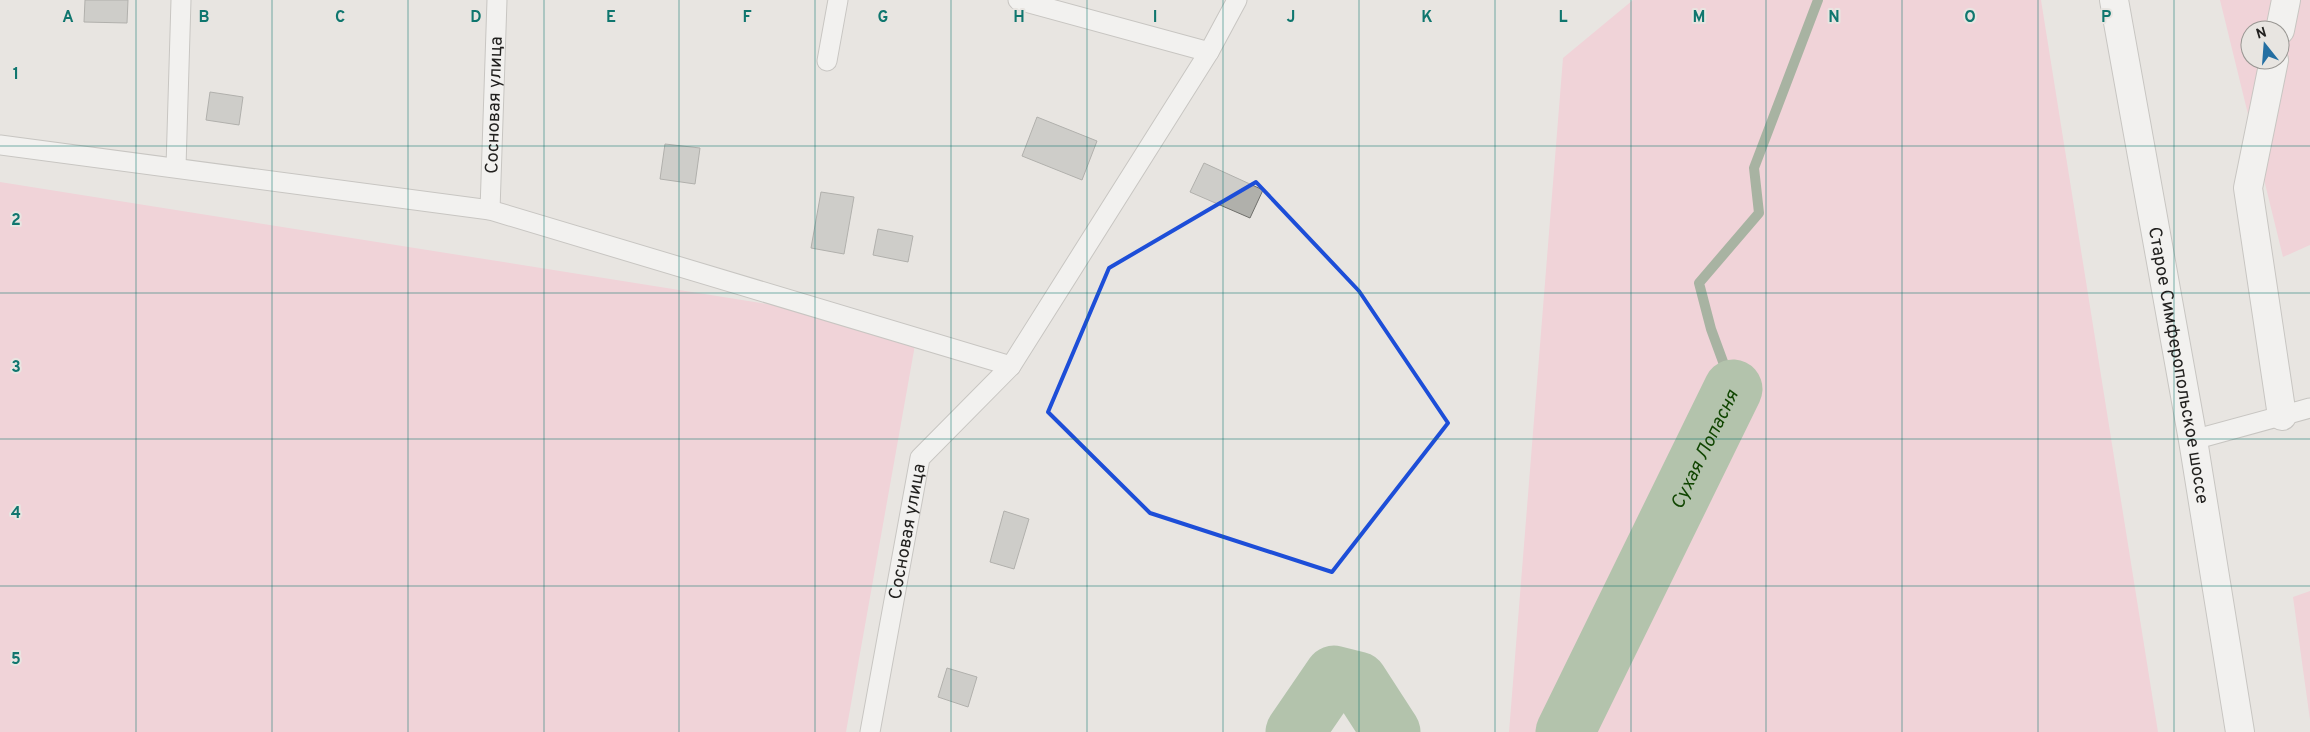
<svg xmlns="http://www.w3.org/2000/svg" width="2310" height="732" viewBox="0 0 2310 732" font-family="Overpass,sans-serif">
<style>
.green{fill:#fbbccc;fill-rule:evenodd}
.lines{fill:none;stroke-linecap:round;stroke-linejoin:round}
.stream{stroke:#5b7655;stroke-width:10}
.river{stroke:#749a6c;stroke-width:59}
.building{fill:#b0b0ab;stroke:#6f6f6b}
.lane-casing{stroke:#a29f9b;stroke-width:21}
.street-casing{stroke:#a29f9b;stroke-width:30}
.primary-casing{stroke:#a29f9b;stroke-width:30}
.lane{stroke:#fff;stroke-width:19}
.street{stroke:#fff;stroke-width:28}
.primary{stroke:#fff;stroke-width:28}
.marked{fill:none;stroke:#1d4ed8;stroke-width:4;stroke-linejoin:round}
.grid{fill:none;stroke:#0f766e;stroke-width:1;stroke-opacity:0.55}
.labels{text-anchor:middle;stroke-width:4;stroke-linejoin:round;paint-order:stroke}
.street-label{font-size:18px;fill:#22211f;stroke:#e8e5e1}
.water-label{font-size:19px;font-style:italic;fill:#114602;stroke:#e8e5e1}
.grid-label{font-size:16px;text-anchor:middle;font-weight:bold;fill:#0f766e;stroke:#e8e5e1;stroke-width:4;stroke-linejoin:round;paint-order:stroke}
</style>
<rect width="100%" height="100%" fill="#e8e5e1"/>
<g class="green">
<path d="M1633 0H2041L2158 732H1509L1563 58Z"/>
<path d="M2220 0H2310V245L2283 257ZM2250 30H2280V60H2250Z"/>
<path d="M0 182 918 328 846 732H0Z"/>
<path d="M2310 591V720L2293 597Z"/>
</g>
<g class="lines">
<path class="stream" d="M1733 389 1711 329 1699 283 1759 213 1754 168 1818 0"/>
<g class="river">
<path d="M1295 732 1334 675 1358 681 1391 732"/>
<path id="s1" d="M1565 732 1733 389"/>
</g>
</g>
<g class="building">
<path d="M85 0H128L127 23 84 22Z"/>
<path d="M210 92 243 97 239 125 206 120Z"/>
<path d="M1037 117 1097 141 1082 180 1022 156Z"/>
<path d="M665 144 700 148 695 184 660 179Z"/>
<path d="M1204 163 1263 190 1250 218 1190 192Z"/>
<path d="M821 192 854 197 844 254 811 248Z"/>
<path d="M878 229 913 236 908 262 873 255Z"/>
<path d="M1004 511 1029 519 1014 569 990 562Z"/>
<path d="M947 668 977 677 968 707 938 697Z"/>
</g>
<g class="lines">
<g class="lane-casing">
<g id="lane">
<path d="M1018 0 1209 52"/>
<path d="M827 61 838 0"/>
<path d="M0 145 490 210 1011 366"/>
<path d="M176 167 181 0"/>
<path id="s2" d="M490 210 497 0"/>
<path d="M2193 440 2310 408"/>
<path id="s3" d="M870 732 920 458 1011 366 1209 52 1237 0"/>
</g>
</g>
<g class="street-casing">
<g id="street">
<path d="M2280 30 2286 0"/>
<path d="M2274 60 2248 188 2282 416"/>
</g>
</g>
<g class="primary-casing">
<g id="primary">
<path id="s4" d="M2114 0 2193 440 2240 732"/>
</g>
</g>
<use href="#lane" class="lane"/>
<use href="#street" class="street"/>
<use href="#primary" class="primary"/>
</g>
<path d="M0 0H2310V732H0ZM1256 182 1359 291 1448 423 1332 572 1150 513 1048 412 1109 268Z" fill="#e8e5e1" fill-opacity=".55" fill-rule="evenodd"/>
<path class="marked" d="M1256 182 1359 291 1448 423 1332 572 1150 513 1048 412 1109 268Z"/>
<path class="grid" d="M136 0V732M272 0V732M408 0V732M544 0V732M679 0V732M815 0V732M951 0V732M1087 0V732M1223 0V732M1359 0V732M1495 0V732M1631 0V732M1766 0V732M1902 0V732M2038 0V732M2174 0V732M0 146H2310M0 293H2310M0 439H2310M0 586H2310"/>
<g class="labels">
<g class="street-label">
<text dy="6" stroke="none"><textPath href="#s2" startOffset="105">Сосновая улица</textPath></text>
<text dy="6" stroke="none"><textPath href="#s4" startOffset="371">Старое Симферопольское шоссе</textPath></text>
<text dy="6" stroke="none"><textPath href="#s3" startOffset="204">Сосновая улица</textPath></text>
</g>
<g class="water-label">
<text dy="7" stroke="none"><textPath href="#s1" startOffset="315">Сухая Лопасня</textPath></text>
</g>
</g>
<g class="grid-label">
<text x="68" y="22">A</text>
<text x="204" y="22">B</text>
<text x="340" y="22">C</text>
<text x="476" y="22">D</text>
<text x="611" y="22">E</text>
<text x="747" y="22">F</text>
<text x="883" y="22">G</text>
<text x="1019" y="22">H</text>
<text x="1155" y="22">I</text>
<text x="1291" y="22">J</text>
<text x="1427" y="22">K</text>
<text x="1563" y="22">L</text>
<text x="1699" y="22">M</text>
<text x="1834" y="22">N</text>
<text x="1970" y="22">O</text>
<text x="2106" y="22">P</text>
<text x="16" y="79">1</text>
<text x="16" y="225">2</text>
<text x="16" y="372">3</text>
<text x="16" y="518">4</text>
<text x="16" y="664">5</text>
</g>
<g transform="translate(2265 45) rotate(343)"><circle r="24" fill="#e8e5e1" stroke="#999793"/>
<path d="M0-4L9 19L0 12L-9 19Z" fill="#246fa2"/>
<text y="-8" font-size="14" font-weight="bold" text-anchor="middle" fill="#22211f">N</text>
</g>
</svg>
